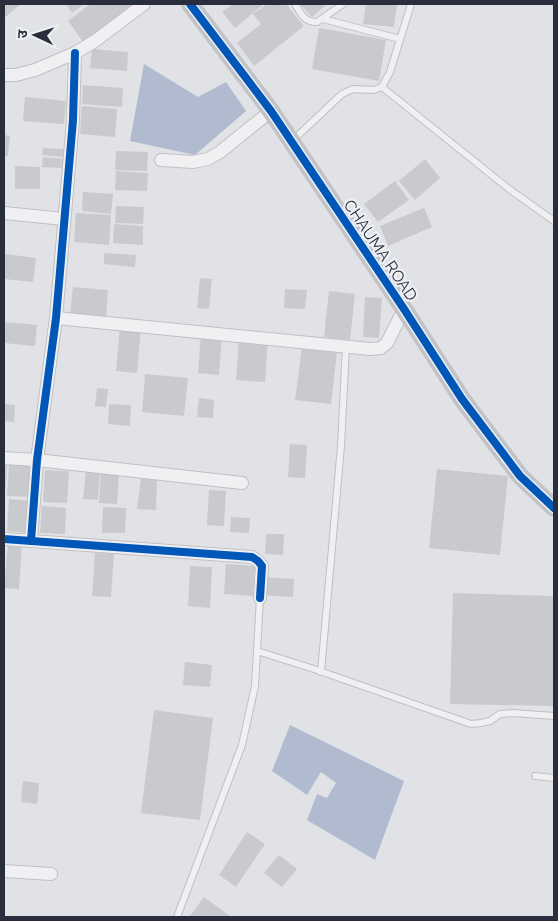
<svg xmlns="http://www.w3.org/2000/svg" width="558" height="921" viewBox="0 0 558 921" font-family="Raleway,'Noto Sans Devanagari',sans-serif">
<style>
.water{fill:#b0bbd0}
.building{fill:#c9cace}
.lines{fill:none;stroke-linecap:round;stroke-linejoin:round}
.lane-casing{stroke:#bfc0c4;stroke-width:8}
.street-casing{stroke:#bfc0c4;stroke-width:14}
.lane{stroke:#f0f0f2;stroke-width:6}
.street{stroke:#f0f0f2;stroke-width:12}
.secondary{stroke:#c2c3c8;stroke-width:18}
.cycleway-casing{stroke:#eef0f5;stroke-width:11}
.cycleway{stroke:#0057b8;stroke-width:8}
.labels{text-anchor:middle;stroke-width:4.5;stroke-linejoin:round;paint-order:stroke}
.street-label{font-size:16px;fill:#292d3e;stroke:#eef0f5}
</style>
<rect width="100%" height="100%" fill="#e1e2e6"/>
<g class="water">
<path d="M144 64 198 97 226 82 246 111 195 155 130 141Z"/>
<path d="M290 725 404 781 375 860 307 820 317 794 327 798 336 783 321 772 307 795 272 771Z"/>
</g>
<g class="building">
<path d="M4 4H21L4 18Z"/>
<path d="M66 4H84L72 13Z"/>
<path d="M90 4H135L84 43 68 21Z"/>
<path d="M233 4H264L235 28 222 12Z"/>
<path d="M267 4H286L304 26 254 66 237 43 261 24 253 14Z"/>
<path d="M300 4H327L312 17Z"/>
<path d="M366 4H397L394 27 363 24Z"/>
<path d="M319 28 386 40 379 81 312 69Z"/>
<path d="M92 49 128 52 127 71 90 68Z"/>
<path d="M83 85 123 88 122 107 82 104Z"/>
<path d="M25 97 66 101 64 124 23 121Z"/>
<path d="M82 106 117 109 115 137 80 134Z"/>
<path d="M4 135 10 136 8 156H4Z"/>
<path d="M43 148 65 149 64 157 42 155Z"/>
<path d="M116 151 148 152 147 171 115 170Z"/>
<path d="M43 157 64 159 63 168 42 167Z"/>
<path d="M425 159 440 178 415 200 399 181Z"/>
<path d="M15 166 40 167V189H15Z"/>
<path d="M116 171 148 173 147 191 115 190Z"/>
<path d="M395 181 409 200 378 222 364 204Z"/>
<path d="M83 192 113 194 111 214 82 211Z"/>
<path d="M116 206 144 207 143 224 115 223Z"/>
<path d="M424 208 432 227 388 246 380 226Z"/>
<path d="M76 213 111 215 109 245 74 242Z"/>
<path d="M114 224 143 226V245L113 243Z"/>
<path d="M104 253 136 255 135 267 104 264Z"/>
<path d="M5 254 36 258 33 282 4 279Z"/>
<path d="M200 278 212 279 209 309 197 308Z"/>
<path d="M73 287 108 290 106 318 70 315Z"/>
<path d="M285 289 307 290 305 309 284 308Z"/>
<path d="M329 291 355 294 350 340 324 337Z"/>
<path d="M365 297 382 298 379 338 363 337Z"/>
<path d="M4 322 37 325 35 346 4 343Z"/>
<path d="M120 326 141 327 137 373 116 371Z"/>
<path d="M201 333 222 335 219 375 198 373Z"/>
<path d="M239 338 268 340 265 382 236 380Z"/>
<path d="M302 347 337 351 331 404 295 400Z"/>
<path d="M145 374 188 378 184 416 142 412Z"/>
<path d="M97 388 108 389 106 407 95 406Z"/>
<path d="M199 398 214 400 213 418 197 417Z"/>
<path d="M4 404 15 405 14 422 4 421Z"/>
<path d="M109 404 131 405 130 426 108 424Z"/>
<path d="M290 444 307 445 305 478 288 477Z"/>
<path d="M9 465 32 466 30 497 7 496Z"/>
<path d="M4 466H7L5 494H4Z"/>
<path d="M437 469 508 476 500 555 429 548Z"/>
<path d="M45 470 69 471 67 503 43 502Z"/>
<path d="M86 471 100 473 98 500 83 499Z"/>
<path d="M101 472 119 475 117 504 99 503Z"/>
<path d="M141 478 157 480 156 510 137 509Z"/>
<path d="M209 490 226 491 224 526 207 525Z"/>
<path d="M9 499 30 501 28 533 7 531Z"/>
<path d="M42 506 66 508 65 534 40 533Z"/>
<path d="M103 507 126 508 125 533H102Z"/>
<path d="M231 517 250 518 249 533 230 532Z"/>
<path d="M266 534H284L283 555 265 554Z"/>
<path d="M8 544 22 545 19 589 4 588Z"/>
<path d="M95 553 114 554 111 597 92 596Z"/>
<path d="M226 564 255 566 253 596 224 594Z"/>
<path d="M190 566 212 567 210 608 188 606Z"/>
<path d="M262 577 294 579 293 597 262 595Z"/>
<path d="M453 593 554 596V706L450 704Z"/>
<path d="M185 662 212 665 210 687 183 685Z"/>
<path d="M154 710 213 718 200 820 141 813Z"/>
<path d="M23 781 39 783 37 804 21 802Z"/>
<path d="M247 832 265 844 236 887 219 875Z"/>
<path d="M279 855 297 869 282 887 264 873Z"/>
<path d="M204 897 230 916 229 917H189Z"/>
</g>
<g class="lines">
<g class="lane-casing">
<g id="lane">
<path d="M295 4C301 14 304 22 317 22L343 4"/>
<path d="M323 19 400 39"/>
<path d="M382 87 509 189 554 221"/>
<path d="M292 141 342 94 353 89 374 90 382 87 390 72 411 4"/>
<path d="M257 651 260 598"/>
<path d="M321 672 341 446 346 346"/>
<path d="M535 776 554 778"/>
<path d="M177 917 242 745 255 686 257 651 314 669 471 724 481 723 490 721 500 714 513 713 554 716"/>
</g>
</g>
<g class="street-casing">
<g id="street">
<path d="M4 75H16L35 70 75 53 95 41 144 4"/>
<path d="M161 160 193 162 208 159 220 152 271 111"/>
<path d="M4 213 64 219"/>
<path d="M56 318 370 349 381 348 387 343 404 309"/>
<path d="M4 458 37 460 242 483"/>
<path d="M4 539 252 557 258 561 262 566 260 598"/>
<path d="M31 541 37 460 56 318 73 120 75 53"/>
<path d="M4 871 51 874"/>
</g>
</g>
<use href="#lane" class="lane"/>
<use href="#street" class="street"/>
<path class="secondary" d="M190 4 271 111 404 309 462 399 520 476 554 508"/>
<g class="cycleway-casing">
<g id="cycleway">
<path d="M190 4 271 111 404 309 462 399 520 476 554 508"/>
<path d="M4 539 252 557 258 561 262 566 260 598"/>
<path d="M31 541 37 460 56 318 73 120 75 53"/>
</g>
</g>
<use href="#cycleway" class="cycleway"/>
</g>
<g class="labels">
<g class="street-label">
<text transform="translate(381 250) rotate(56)" y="6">CHAUMA ROAD</text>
</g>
</g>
<rect width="558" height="921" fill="none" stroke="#292d3e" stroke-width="10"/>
<g transform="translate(35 35) rotate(274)" stroke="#eef0f5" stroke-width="4" paint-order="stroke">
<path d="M0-4L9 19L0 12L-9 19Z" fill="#292d3e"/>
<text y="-8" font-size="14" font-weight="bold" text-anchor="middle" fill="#292d3e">उ</text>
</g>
</svg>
